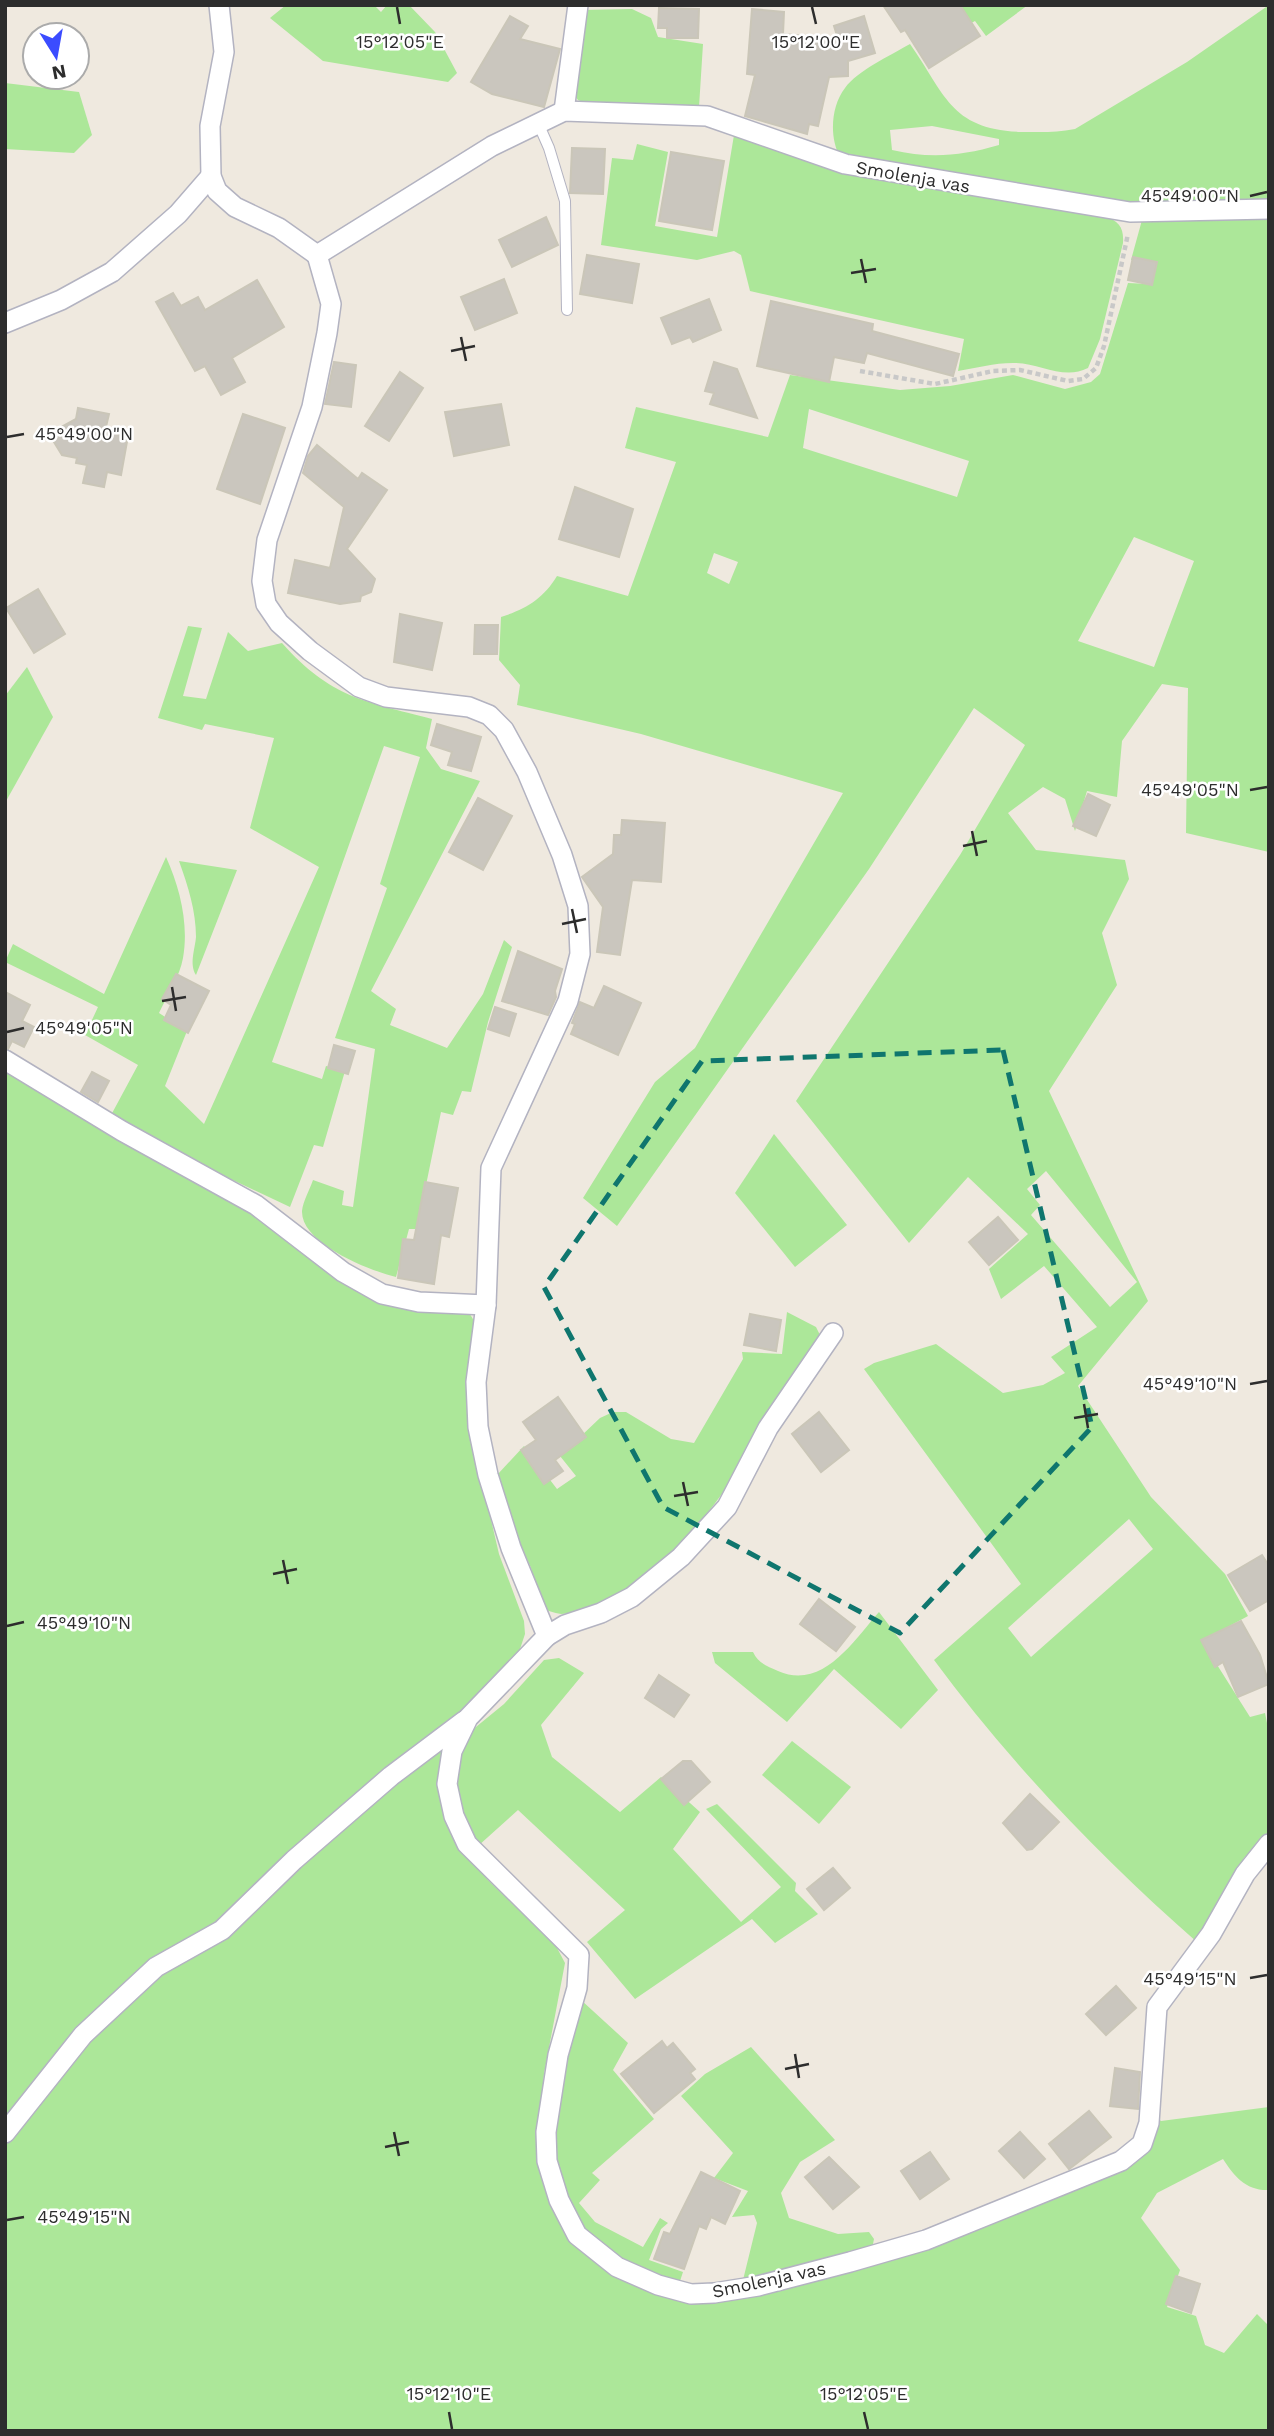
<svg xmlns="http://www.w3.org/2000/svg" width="1274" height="2436" viewBox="0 0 1274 2436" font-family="'Work Sans',sans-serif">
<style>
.green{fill:#ace799;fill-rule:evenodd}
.building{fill:#cac6be;stroke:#cac6b8;stroke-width:2}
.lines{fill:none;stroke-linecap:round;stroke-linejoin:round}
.service-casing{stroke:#b3b3c1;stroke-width:12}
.minor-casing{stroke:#b3b3c1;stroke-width:22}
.path{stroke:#c8c8c8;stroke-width:4.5;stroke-dasharray:5 3.5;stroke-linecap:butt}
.service{stroke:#fff;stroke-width:10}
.minor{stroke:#fff;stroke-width:19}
.marked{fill:none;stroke:#0f766e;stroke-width:5;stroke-dasharray:14 9;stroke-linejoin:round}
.ticks{fill:none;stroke:#2d2d2d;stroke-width:2.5}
.labels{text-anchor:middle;stroke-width:5;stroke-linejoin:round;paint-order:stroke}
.street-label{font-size:18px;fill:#2d2d2d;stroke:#fff}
.ticks-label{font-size:18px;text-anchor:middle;fill:#2d2d2d;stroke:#fff;stroke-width:5;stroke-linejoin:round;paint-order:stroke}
</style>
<rect width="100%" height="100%" fill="#efe9df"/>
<g class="green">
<path d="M286 5H374L381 12 387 5H409L435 32 457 73 448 82 323 61 270 18Z"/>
<path d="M960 5H1028L986 36 975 21 958 30Z"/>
<path d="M1269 5V202L1115 203 840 157C829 137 831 106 845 88 857 71 891 55 910 44 946 95 950 129 1021 132 1040 132 1056 133 1075 129L1187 62ZM932 126 999 139V145C961 156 930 159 892 150L890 130Z"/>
<path d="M632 9 651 18 658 37 703 44 699 107 585 103 578 100 572 91 582 10Z"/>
<path d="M5 83 79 92 92 135 74 153 5 149Z"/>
<path d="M734 135 1105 216C1119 222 1124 227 1123 243L1100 339 1088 368C1063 381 1039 362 1013 363 994 363 976 368 958 371L964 339 750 291 741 255 734 251 697 260 601 245 612 158 633 160 637 144 668 152 655 226 717 237Z"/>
<path d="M1269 214V852L1186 833 1188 688 1162 684 1122 741 1117 797 1087 791 1075 831 1065 799 1043 787 1008 813 1036 850 1125 860 1129 879 1102 933 1117 985 1049 1091 1148 1301 1078 1386 1151 1497 1225 1574 1248 1616 1202 1641 1250 1717 1265 1713 1269 1733V1832L1244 1858 1198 1943C1100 1857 1011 1764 934 1660L1021 1584 864 1369 874 1363 936 1344 1003 1393 1043 1385 1065 1373 1051 1357 1097 1327 1044 1266 1001 1299 989 1269 1028 1234 968 1177 909 1243 796 1101 960 855 1025 745 974 708 869 869 617 1226 583 1198 655 1082 695 1048 843 793 641 734 517 705 520 685 499 660 501 617C526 609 543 599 557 576L628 596 676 462 625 448 636 407 768 437 790 375 900 390 950 386 1013 375 1065 389 1091 382 1100 374 1128 283 1148 284 1151 262 1131 260 1142 220ZM809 409 969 461 957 497 803 448ZM1134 537 1194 561 1154 667 1078 641ZM714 553 738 562 729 584 707 573ZM1046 1171 1137 1282 1110 1307 1031 1215 1040 1205 1027 1189ZM1129 1519 1153 1549 1031 1657 1008 1628Z"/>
<path d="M188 626 202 628 183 696 206 699 228 632 248 651 282 643C331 698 364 701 432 719L426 748 441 769 480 781 371 991 396 1009 390 1025 447 1048 483 994 504 940 512 947 488 1022 471 1092 462 1091 453 1115 441 1112 417 1229H409L396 1277C371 1271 301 1244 302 1211 303 1201 310 1189 313 1180L344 1191 342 1205 353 1207 375 1049 335 1038 387 888 380 884 420 757 384 746 272 1062 322 1079 326 1066 345 1071 323 1147 314 1145 290 1207 186 1158 110 1117 138 1065 85 1035 98 1007 5 962 13 944 104 994 166 857C180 888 189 924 183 958 180 976 167 996 159 1013L187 1031 165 1086 204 1124 319 867 250 828 274 738 205 724 202 730 158 718Z"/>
<path d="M27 667 53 717 5 803V696Z"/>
<path d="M179 861 237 870 196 975C189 964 195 949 196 937 196 911 188 886 179 861Z"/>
<path d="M5 1066 113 1137 287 1227 352 1285 468 1311 476 1324 481 1477 499 1554 524 1621 525 1634 519 1652 455 1724 459 1845 488 1880 556 1946 565 1963 544 2074 538 2137 543 2180 553 2207 580 2249 732 2300 1099 2175 1157 2118 1161 2121 1269 2107V2190C1246 2191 1234 2176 1223 2159L1157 2193 1141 2218 1180 2270 1167 2307 1196 2316 1205 2345 1224 2353 1257 2314 1269 2326V2431H5Z"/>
<path d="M774 1134 847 1225 795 1267 735 1193Z"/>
<path d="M787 1312 816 1327 821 1337C766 1424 691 1577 587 1607 579 1609 569 1614 561 1614 554 1613 547 1610 540 1608L531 1568 510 1521 497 1475 524 1446 557 1489 576 1476 560 1456 600 1418 613 1412H626L671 1439 694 1443 743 1359 742 1352 782 1354Z"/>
<path d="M879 1612 938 1690 901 1729 834 1669 787 1722 715 1663 712 1652H753C758 1663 767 1666 778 1671 823 1691 854 1640 879 1612Z"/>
<path d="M559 1658 584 1673 541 1725 552 1757 620 1812 661 1777 700 1812 673 1849 741 1922 781 1887 706 1809 717 1804 796 1883 795 1891 818 1914 775 1943 752 1919 635 1999 587 1942 625 1910 518 1810 478 1846 456 1801 454 1775 460 1740 504 1704 544 1660Z"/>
<path d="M792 1741 851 1787 819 1824 762 1775Z"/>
<path d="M581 2000 628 2043 613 2070 654 2119 592 2173 600 2180 579 2203 595 2222 643 2247 660 2218 668 2223 661 2229 649 2260 683 2272 679 2284C657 2275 630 2267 610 2254 553 2217 545 2133 558 2072 564 2048 574 2024 581 2000Z"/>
<path d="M751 2047 835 2140 800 2162 781 2193 789 2218 838 2234 869 2232 874 2239 872 2249 743 2280 757 2223 754 2215 732 2217 748 2191 714 2178 733 2153 681 2096 705 2074Z"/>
</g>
<g class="building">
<path d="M883 5H960L980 36 929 68 905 30 901 32Z"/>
<path d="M659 8 699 9 698 38H667V28H658Z"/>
<path d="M752 9 784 12 783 34 838 39 834 26 864 16 875 53 848 61V76L829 77 818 126 809 124 807 134 745 116 755 75 747 74Z"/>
<path d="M510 16 528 26 520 39 560 49 544 107 492 94 471 82Z"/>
<path d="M572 148 605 149 603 194 570 193Z"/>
<path d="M671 152 724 161 712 230 659 221Z"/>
<path d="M546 217 558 245 512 267 499 240Z"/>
<path d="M587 255 639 264 632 303 580 294Z"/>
<path d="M1133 257 1157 262 1152 285 1128 280Z"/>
<path d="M504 279 517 313 475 330 461 297Z"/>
<path d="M257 280 284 327 232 358 245 382 221 395 205 366 195 371 156 302 173 293 181 306 198 297 205 310Z"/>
<path d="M709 299 721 330 693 342 690 337 672 344 661 318Z"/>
<path d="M771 301 873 324 872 331 959 354 953 376 867 353 864 363 834 357 829 382 757 366Z"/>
<path d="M334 362 356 365 351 407 325 404Z"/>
<path d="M714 362 737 369 757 418 710 404 714 393 705 391Z"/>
<path d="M400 372 423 388 389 441 365 426Z"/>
<path d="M501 404 509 445 454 456 445 412Z"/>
<path d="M78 408 109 414 105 431 128 436 121 475 107 472 104 487 83 483 87 465 76 463 77 458 62 455 54 442 56 430 76 419Z"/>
<path d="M243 414 285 428 260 504 217 489Z"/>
<path d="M317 445 358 479 362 473 387 490 347 549 375 579 371 592 361 596 360 601 340 604 288 593 295 560 330 568 344 507 303 473 308 456Z"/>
<path d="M575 487 633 509 619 557 559 539Z"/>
<path d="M38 589 65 634 34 653 6 608Z"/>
<path d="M400 614 442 623 432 670 394 662Z"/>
<path d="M475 625H498L497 654H474Z"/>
<path d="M437 724 481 737 471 771 448 765 452 752 431 745Z"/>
<path d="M1088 794 1110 805 1096 836 1073 826Z"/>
<path d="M478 798 512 816 483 870 449 852Z"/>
<path d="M622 820 665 823 661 882 632 880 620 955 597 952 603 907 582 877 613 854 614 835H621Z"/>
<path d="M518 951 562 969 555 991 556 997 548 1015 502 1001Z"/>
<path d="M176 974 209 991 188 1033 164 1020 171 1005 162 999Z"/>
<path d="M604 986 641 1003 618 1055 571 1034 575 1024 572 1023 580 1002 594 1008Z"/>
<path d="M5 992 30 1005 22 1021 34 1027 24 1047 12 1041 8 1049 5 1048Z"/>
<path d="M495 1007 516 1014 509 1036 488 1029Z"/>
<path d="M334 1045 355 1051 348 1074 328 1068Z"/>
<path d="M92 1072 109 1081 98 1102 81 1092Z"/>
<path d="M425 1182 458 1188 449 1237 441 1235 434 1284 398 1278 403 1239 414 1240Z"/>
<path d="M998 1217 1018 1240 989 1265 969 1242Z"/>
<path d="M750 1314 781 1320 776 1351 744 1345Z"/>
<path d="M558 1397 586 1437 555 1460 563 1471 544 1484 521 1450 536 1440 523 1422Z"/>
<path d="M819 1412 849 1450 821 1472 792 1434Z"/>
<path d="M1262 1555 1269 1566V1600L1250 1611 1228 1575Z"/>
<path d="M819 1599 855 1627 836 1651 800 1624Z"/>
<path d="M1241 1621 1260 1655 1269 1684 1238 1697 1223 1662 1215 1667 1201 1640Z"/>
<path d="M659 1675 689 1695 674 1717 645 1698Z"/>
<path d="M683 1761H691L710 1782 684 1805 661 1779Z"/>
<path d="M1030 1794 1059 1822 1032 1849 1027 1850 1003 1823Z"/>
<path d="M833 1868 850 1888 824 1910 807 1889Z"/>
<path d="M1116 1986 1136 2008 1106 2035 1086 2014Z"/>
<path d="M662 2041 667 2048 673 2043 695 2069 690 2073 695 2079 654 2113 621 2074Z"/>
<path d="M1115 2068 1140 2072 1138 2109 1110 2106Z"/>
<path d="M1089 2111 1111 2137 1069 2169 1049 2144Z"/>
<path d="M1020 2132 1045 2159 1024 2178 999 2151Z"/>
<path d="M930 2152 949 2179 920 2199 901 2171Z"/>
<path d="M829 2157 859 2187 833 2209 805 2177Z"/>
<path d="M701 2172 740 2191 725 2224 711 2217 706 2229 699 2226 684 2269 654 2259 664 2232 670 2234Z"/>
<path d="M1176 2276 1200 2284 1191 2313 1166 2304Z"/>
</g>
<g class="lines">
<g class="service-casing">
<path id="service" d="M538 123 549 148 565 201 567 310"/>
</g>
<g class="minor-casing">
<g id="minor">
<path d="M219 5 224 52 210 126 211 176 217 191 235 207 279 228 317 255 492 146 564 111 707 116 845 164 1130 212 1269 209"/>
<path d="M564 111 578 5"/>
<path d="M317 255 331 304 327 333 312 407 267 540 262 581 266 604 279 623 310 651 359 687 386 697 469 707 489 715 504 730 527 772 562 855 578 906 580 954 568 1001 491 1168 486 1305 476 1382 478 1427 488 1475 511 1548 547 1636 565 1625 601 1613 632 1597 681 1557 727 1507 768 1428 833 1333"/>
<path d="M5 323 61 300 112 272 178 214 211 176"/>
<path d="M5 1060 122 1131 256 1205 343 1272 382 1294 419 1302 486 1305"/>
<path d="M547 1636 468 1718 452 1751 447 1784 454 1816 467 1844 579 1955 577 1988 558 2055 546 2132 547 2161 559 2200 577 2235 617 2267 658 2285 691 2294 714 2293 758 2286 850 2262 926 2240 1121 2161 1142 2144 1149 2123 1157 2007 1211 1934 1245 1874 1269 1844"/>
<path d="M5 2133 83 2035 156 1967 222 1930 294 1860 391 1776 464 1721"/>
</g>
</g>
<path class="path" d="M860 371 935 384 993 371 1020 370 1068 381 1083 379 1096 368 1104 346 1128 234"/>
<use href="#service" class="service"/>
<use href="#minor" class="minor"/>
</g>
<path class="marked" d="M1003 1050 1092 1427 900 1633 663 1507 544 1287 702 1061Z"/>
<path class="ticks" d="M397 7 400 24M812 7 816 24M1250 196 1267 192M861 259 866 283M851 273 876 269M461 337 466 361M451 351 475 346M7 437 24 434M1250 790 1267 787M972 831 977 856M963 846 987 841M572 909 577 933M562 924 586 919M172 987 176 1011M162 1001 186 997M7 1032 24 1028M1250 1384 1267 1381M1084 1404 1088 1428M1074 1418 1098 1414M683 1482 688 1506M674 1496 698 1492M283 1560 288 1584M273 1574 297 1569M7 1626 24 1622M1250 1978 1267 1975M795 2054 799 2078M785 2069 809 2064M394 2132 399 2156M385 2147 409 2142M7 2220 24 2217M449 2412 452 2429M864 2412 868 2429"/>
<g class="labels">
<g class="street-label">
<text transform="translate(913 177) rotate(10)" y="6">Smolenja vas</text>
<text transform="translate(769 2280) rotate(-12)" y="6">Smolenja vas</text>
</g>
</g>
<g class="ticks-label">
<text x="400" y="48">15°12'05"E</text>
<text x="816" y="48">15°12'00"E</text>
<text x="1190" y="202">45°49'00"N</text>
<text x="84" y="440">45°49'00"N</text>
<text x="1190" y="796">45°49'05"N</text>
<text x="84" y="1034">45°49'05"N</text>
<text x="1190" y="1390">45°49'10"N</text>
<text x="84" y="1629">45°49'10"N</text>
<text x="1190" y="1985">45°49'15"N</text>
<text x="84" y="2223">45°49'15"N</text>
<text x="449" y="2400">15°12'10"E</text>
<text x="864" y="2400">15°12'05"E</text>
</g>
<rect width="1274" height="2436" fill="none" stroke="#2d2d2d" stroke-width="14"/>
<g transform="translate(56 56) rotate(169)"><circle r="33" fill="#ffffff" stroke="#ababab" stroke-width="2"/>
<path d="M0-5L12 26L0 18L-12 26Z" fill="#3b4cff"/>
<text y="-10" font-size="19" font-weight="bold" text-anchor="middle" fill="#2d2d2d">N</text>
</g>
</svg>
